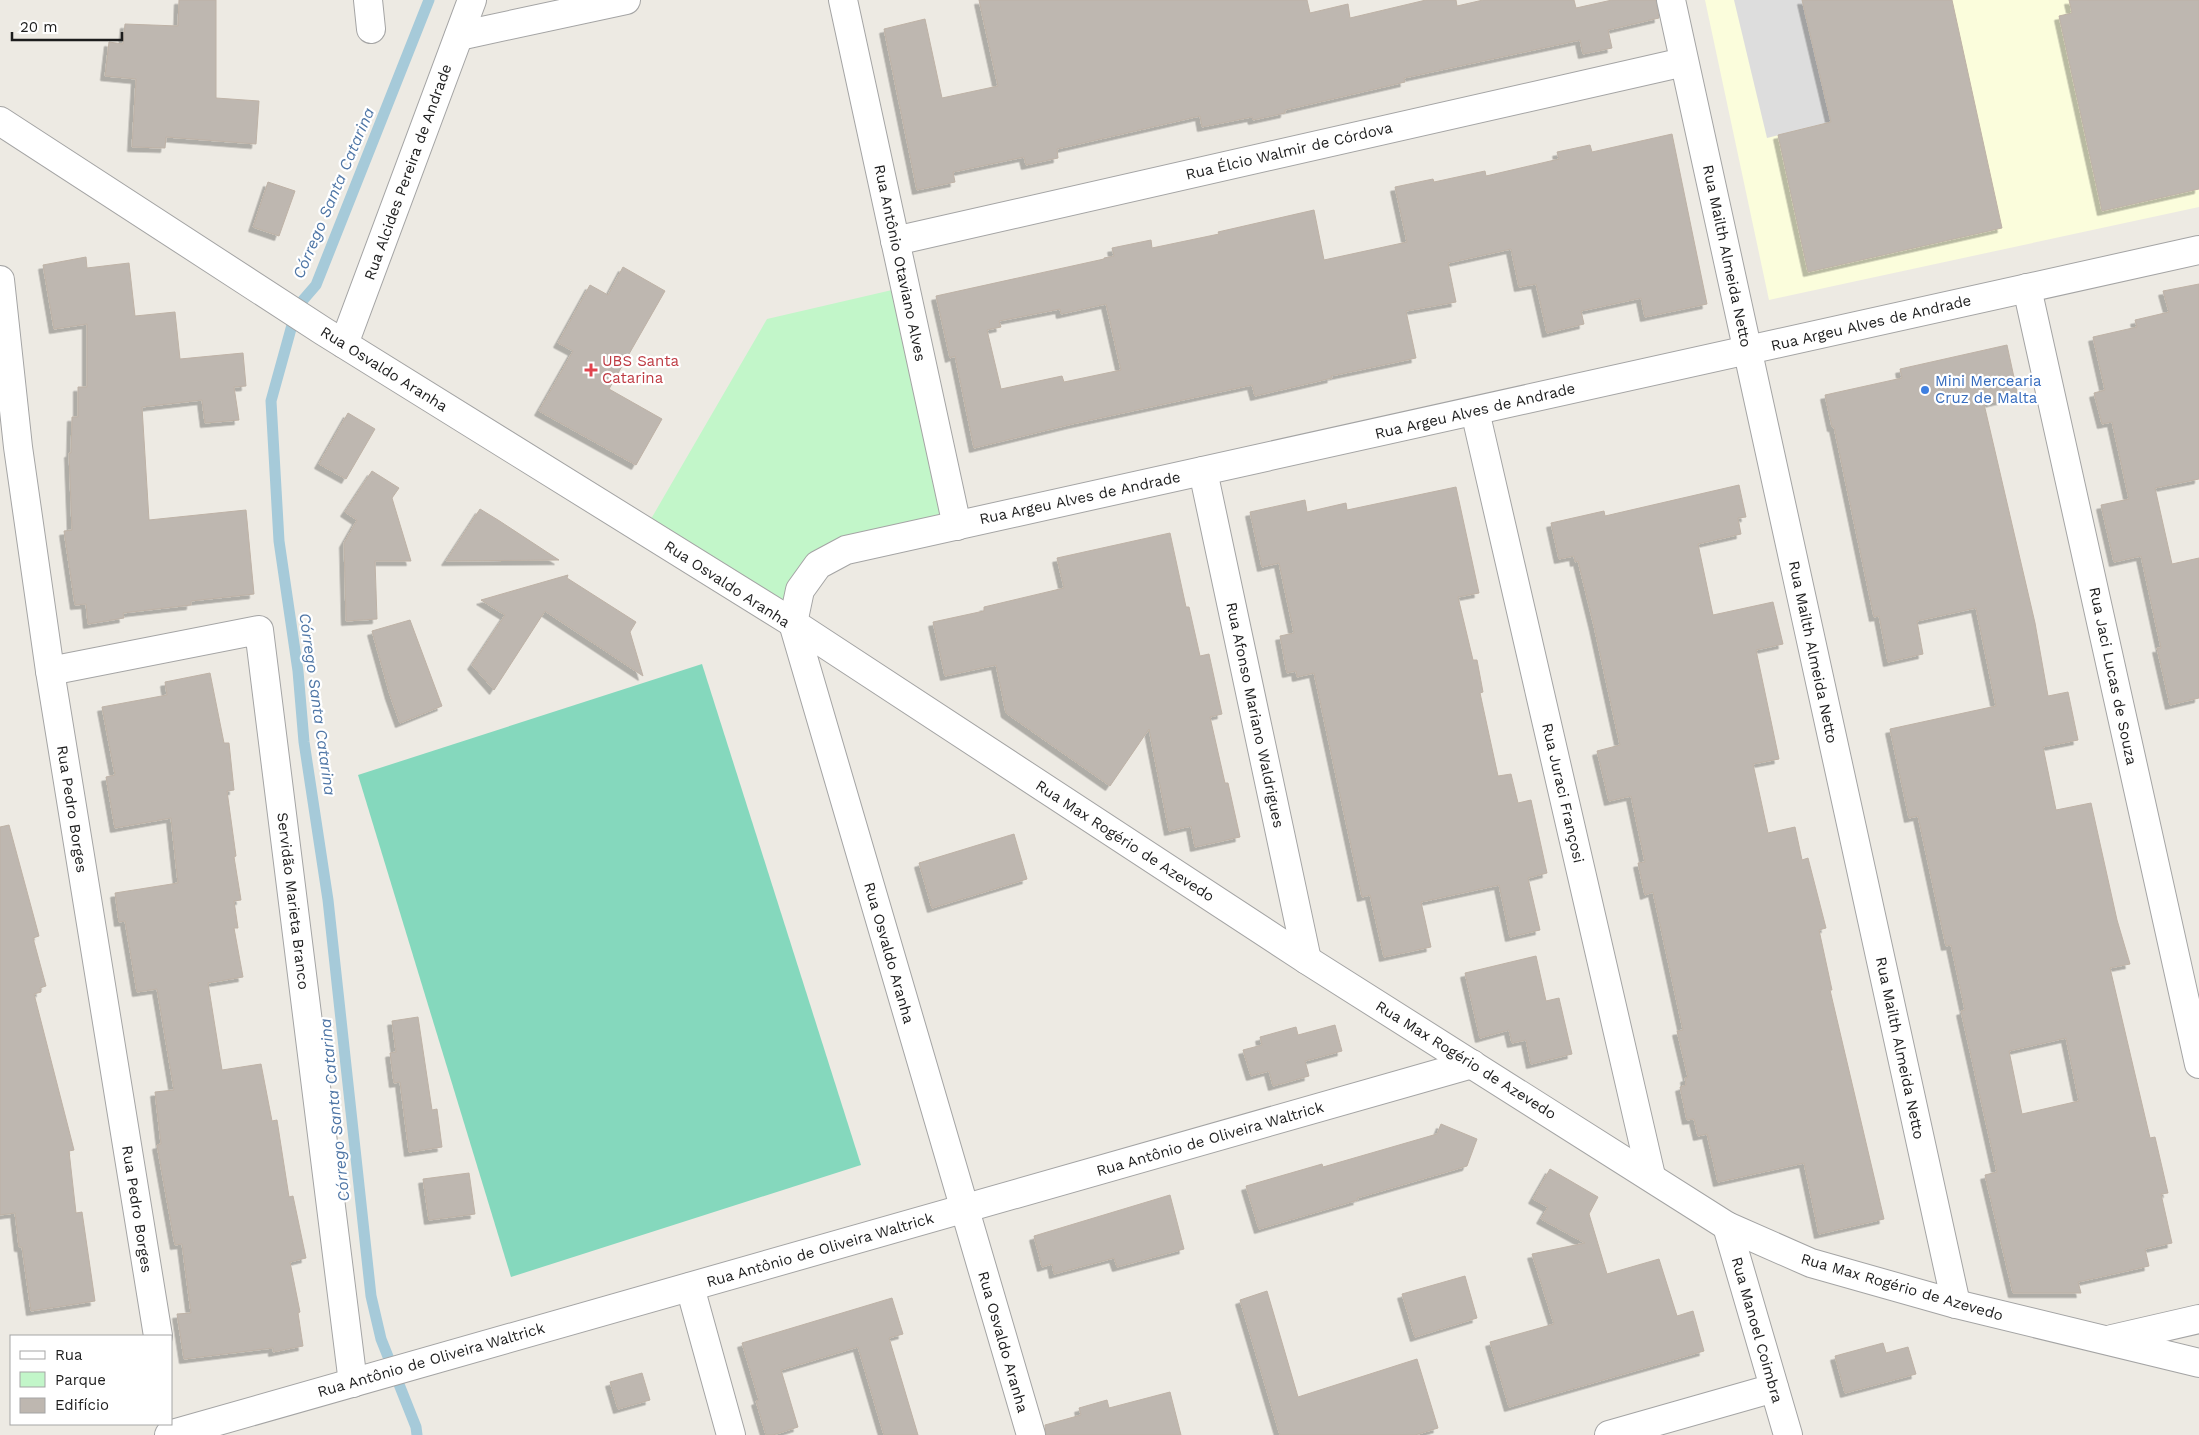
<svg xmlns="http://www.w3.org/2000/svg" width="2199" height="1435" viewBox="0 0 2199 1435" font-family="'Work Sans',sans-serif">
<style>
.education{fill:#fbfddc}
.park{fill:#c2f6c9}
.pitch{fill:#85d8bd}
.parking{fill:#ddd}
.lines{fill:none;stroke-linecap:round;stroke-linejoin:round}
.stream{stroke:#a6cad9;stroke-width:11}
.building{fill:#beb7b0;stroke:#beb2a6;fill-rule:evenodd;filter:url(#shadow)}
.minor-casing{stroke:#a4a4a4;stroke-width:30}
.minor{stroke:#fff;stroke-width:28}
.health-dot{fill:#e0444e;stroke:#fff;stroke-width:2}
.shop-dot{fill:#3f7fe0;stroke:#fff;stroke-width:2}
.labels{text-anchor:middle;stroke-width:4.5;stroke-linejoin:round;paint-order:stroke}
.street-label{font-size:15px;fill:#1d1d1d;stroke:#fff}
.health-label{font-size:15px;fill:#be3a42;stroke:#fff;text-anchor:start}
.shop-label{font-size:15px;fill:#366cbe;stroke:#fff;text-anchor:start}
.water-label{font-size:16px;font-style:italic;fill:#4f76a6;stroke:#fff}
</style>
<defs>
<filter id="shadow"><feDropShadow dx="-4.5" dy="4.5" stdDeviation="0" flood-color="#0004"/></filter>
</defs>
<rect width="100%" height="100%" fill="#edeae3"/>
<path class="education" d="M1705 0H2199V207L1769 300Z"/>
<path class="park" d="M905 287 957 526 818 565 793 623 644 531 767 319Z"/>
<path class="pitch" d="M702 664 861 1165 511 1277 358 775Z"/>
<path class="parking" d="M1734 0H1802L1831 122 1767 138Z"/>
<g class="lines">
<path class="stream" d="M417 1435 416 1427 381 1339 371 1296 328 900 304 742 298 671 279 541 271 401 297 307 316 285 429 0"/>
</g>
<g class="building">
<path d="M179 0H216V98L259 101 256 144 166 137 165 148 132 147 136 79 105 76 109 42 123 44 125 24 178 26Z"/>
<path d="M979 0H1307L1310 13 1348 4 1350 18 1426 0H1456L1457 6 1483 0H1574L1576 8 1612 0H1656L1659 18 1608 30 1612 48 1583 54 1580 40 1404 78 1405 82 1285 110V113L1253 120 1252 117 1202 127 1200 116 1057 149 1058 158 1026 165 1024 157 953 172 955 182 917 190 884 29 925 19 942 98 998 86Z"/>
<path d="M1802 0H1952L2002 228 1808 272 1778 135 1831 122Z"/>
<path d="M2069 0H2199V189L2102 211 2059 16 2072 13Z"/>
<path d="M1672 134 1707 304 1645 317 1641 298 1581 311 1584 324 1547 333 1536 284 1519 287 1511 249 1448 263 1456 302 1406 311 1416 358 1331 376 1332 378 1255 396 1252 385 1072 424 974 448 955 356 950 358 936 296 1104 259V258L1114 256 1112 248 1151 240 1152 248 1219 234 1218 232 1314 210 1324 260 1407 242 1395 187 1433 179 1434 182 1485 171 1486 176 1559 159 1557 152 1590 145 1592 152ZM1106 304 1121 370 1064 382 1062 376 1001 389 987 330 1001 327 999 321 1060 309 1061 314Z"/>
<path d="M268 182 295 191 279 236 253 227Z"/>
<path d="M86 257 87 268 129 263 135 316 175 312 180 359 243 353 246 386 234 387 239 420 205 423 202 400 142 407 149 520 246 510 254 594 191 601V605L123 613 124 618 88 624 86 604 75 605 64 531 72 530 69 453H71L72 417H78V387H87V324L54 329 43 265Z"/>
<path d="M623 267 665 291 609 389 662 419 636 465 539 411 573 351 558 343 590 285 608 295Z"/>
<path d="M2199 284V479L2155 488 2172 564 2199 558V698L2170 705 2157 648H2161L2141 556 2114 562 2101 505 2129 499 2112 422 2102 424 2094 393 2105 390 2093 337 2137 327 2135 320 2169 312 2163 291Z"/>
<path d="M2007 345 2018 396 1984 404 2035 623 2048 696 2068 692 2078 740 2043 747 2056 810 2091 803 2117 920 2130 964 2110 968 2150 1138 2155 1137 2168 1193 2161 1194 2172 1243 2145 1249 2149 1266 2078 1282 2081 1293H2013L1985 1175 1997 1172 1961 1011 1965 1010 1951 945 1946 946 1918 816 1909 818 1890 729 1996 706 1976 608 1917 621 1923 654 1888 662 1879 616 1874 617 1834 427H1832L1825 395 1902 378 1900 369ZM2066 1038 2079 1101 2022 1114 2009 1051Z"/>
<path d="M348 413 375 429 346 479 319 464Z"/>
<path d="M372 471 399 488 392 498 411 561H375L377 619 346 621 344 543 357 520 345 512Z"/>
<path d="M1739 485 1746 517 1738 518 1741 534 1698 544 1713 615 1773 602 1783 644 1756 650 1779 759 1753 764 1768 833 1795 827 1802 860 1808 858 1826 928 1819 930 1832 990H1830L1884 1219 1819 1234 1804 1163 1718 1182 1707 1134 1698 1136 1694 1119 1687 1120 1680 1087 1686 1085 1685 1078 1688 1077 1677 1031 1683 1030 1653 892 1645 895 1638 863 1645 862 1631 796 1609 801 1597 751 1620 745 1594 626 1578 561 1575 562 1574 556 1559 559 1551 523 1604 511 1605 516Z"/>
<path d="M1456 487 1479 593 1458 597 1473 660H1477L1483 692 1480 693 1498 776 1511 774 1518 803 1531 800 1547 873 1528 878 1540 930 1510 937 1499 885 1421 902 1431 947 1384 957 1370 895 1362 897 1314 673 1297 677 1296 671 1287 673 1280 636 1294 633 1279 563 1262 567 1250 512 1305 500 1307 512 1346 503 1347 510Z"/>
<path d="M480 509 498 520 559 560 446 561Z"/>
<path d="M1170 533 1186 607H1189L1200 656 1209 654 1222 714 1210 717 1225 783H1228L1240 837 1195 847 1191 826 1169 831 1149 729 1110 786 1006 713 996 665 945 676 933 622 984 611V607L1064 588 1057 558Z"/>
<path d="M568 575 567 578 636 622 630 632 643 676 545 611 494 690 472 665 505 615 481 600Z"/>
<path d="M410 620 442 706 400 723 390 695 372 631Z"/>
<path d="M210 673 224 743H229L234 790 227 791 236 856 234 857 241 900 234 901 238 928H234L243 977 208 983 222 1070 261 1064 272 1121 277 1120 289 1197 293 1196 306 1258 290 1262 300 1312 298 1313 303 1346 273 1352V1348L184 1359 177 1314 191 1313 182 1244 175 1245 157 1145 161 1144 155 1092 174 1090 157 989 137 992 125 921 119 922 115 893 178 883 171 818 115 828 106 777 115 775 102 707 167 695 165 682Z"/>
<path d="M9 825 39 936 33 938 46 986 40 988 41 992 34 994 74 1150 69 1151 76 1213 82 1212 95 1301 31 1311 22 1247H19L15 1213 0 1215V827Z"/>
<path d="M1014 834 1027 879 932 908 919 863Z"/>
<path d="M1536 956 1546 1001 1559 998 1572 1054 1531 1064 1526 1040 1512 1043 1509 1030 1480 1038 1465 973Z"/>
<path d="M418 1017 432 1110 437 1109 442 1147 409 1152 400 1082 394 1083 390 1053 396 1052 392 1021Z"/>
<path d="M1335 1025 1342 1051 1305 1061 1309 1076 1273 1086 1269 1071 1251 1076 1243 1050 1262 1045 1260 1037 1296 1027 1298 1035Z"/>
<path d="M1441 1124 1477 1139 1467 1166 1357 1198 1358 1200 1259 1229 1246 1186 1322 1164 1323 1167 1437 1134Z"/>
<path d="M1550 1169 1598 1197 1589 1214 1607 1274 1659 1259 1677 1316 1693 1311 1704 1351 1509 1407 1490 1342 1554 1324 1532 1254 1585 1243 1541 1219 1548 1207 1533 1199Z"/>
<path d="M469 1173 475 1214 429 1220 423 1179Z"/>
<path d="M1170 1195 1184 1249 1117 1267 1114 1258 1054 1274 1052 1264 1042 1267 1034 1236Z"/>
<path d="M1465 1276 1477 1318 1415 1337 1402 1294Z"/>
<path d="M1267 1291 1298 1397 1417 1359 1438 1428 1415 1435H1280L1240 1300Z"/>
<path d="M892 1298 903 1334 889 1338 918 1435H884L858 1347 781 1370 798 1427 773 1435H766L756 1401 759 1400 742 1343Z"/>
<path d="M1883 1343 1886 1353 1908 1347 1916 1374 1845 1393 1835 1356Z"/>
<path d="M642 1373 650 1400 618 1409 610 1382Z"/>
<path d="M1170 1392 1181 1435H1046L1045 1425 1081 1415 1079 1408 1107 1400 1109 1408Z"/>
</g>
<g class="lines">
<g class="minor-casing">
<g id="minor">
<path d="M368 0 371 29"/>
<path d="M843 0 957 526"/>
<path d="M1671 0 1956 1304"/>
<path d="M459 36 626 0"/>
<path d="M0 121 323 331 793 623 1307 960 1727 1226 1811 1263 1956 1304 2199 1363"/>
<path d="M895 241 1684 62"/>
<path d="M0 280 18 447 50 671 158 1336"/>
<path d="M2027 288 2199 1064"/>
<path d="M344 344 472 0"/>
<path d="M1475 411 1651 1176"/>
<path d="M1203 471 1307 960"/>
<path d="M50 671 259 630 353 1383"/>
<path d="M1727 1226 1788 1435"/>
<path d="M690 1287 731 1435"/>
<path d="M2112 1339 2199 1319"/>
<path d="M169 1435 1472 1064"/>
<path d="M1031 1435 793 623 800 590 818 565 846 550 2199 250"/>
<path d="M1609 1435 1774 1388"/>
</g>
</g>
<use href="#minor" class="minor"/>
</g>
<path class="health-dot" d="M588.5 362.5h5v5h5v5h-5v5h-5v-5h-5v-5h5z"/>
<circle class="shop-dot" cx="1925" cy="390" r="5"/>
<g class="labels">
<g class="street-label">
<text transform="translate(1289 151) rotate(-13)" y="5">Rua Élcio Walmir de Córdova</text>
<text transform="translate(408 172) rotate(-70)" y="5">Rua Alcides Pereira de Andrade</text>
<text transform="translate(1727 256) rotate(78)" y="5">Rua Mailth Almeida Netto</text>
<text transform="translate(900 263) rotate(78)" y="5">Rua Antônio Otaviano Alves</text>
<text transform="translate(1871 323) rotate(-13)" y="5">Rua Argeu Alves de Andrade</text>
<text transform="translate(384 369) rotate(32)" y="5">Rua Osvaldo Aranha</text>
<text transform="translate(1475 411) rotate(-13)" y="5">Rua Argeu Alves de Andrade</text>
<text transform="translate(1080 498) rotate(-12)" y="5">Rua Argeu Alves de Andrade</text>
<text transform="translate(727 584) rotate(33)" y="5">Rua Osvaldo Aranha</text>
<text transform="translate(1813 652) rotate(78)" y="5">Rua Mailth Almeida Netto</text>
<text transform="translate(2113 676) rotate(78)" y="5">Rua Jaci Lucas de Souza</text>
<text transform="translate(1255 715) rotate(78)" y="5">Rua Afonso Mariano Waldrigues</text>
<text transform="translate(1563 793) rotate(77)" y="5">Rua Juraci Françosi</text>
<text transform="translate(72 809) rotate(81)" y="5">Rua Pedro Borges</text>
<text transform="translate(1125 841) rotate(33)" y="5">Rua Max Rogério de Azevedo</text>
<text transform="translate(293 901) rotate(83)" y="5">Servidão Marieta Branco</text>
<text transform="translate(889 953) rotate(74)" y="5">Rua Osvaldo Aranha</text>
<text transform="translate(1900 1048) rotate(78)" y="5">Rua Mailth Almeida Netto</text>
<text transform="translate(1466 1060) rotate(32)" y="5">Rua Max Rogério de Azevedo</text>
<text transform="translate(1210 1139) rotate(-16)" y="5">Rua Antônio de Oliveira Waltrick</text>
<text transform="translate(137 1209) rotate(81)" y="5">Rua Pedro Borges</text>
<text transform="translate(820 1250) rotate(-16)" y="5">Rua Antônio de Oliveira Waltrick</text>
<text transform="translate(1902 1287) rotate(16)" y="5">Rua Max Rogério de Azevedo</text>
<text transform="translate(1757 1330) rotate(74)" y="5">Rua Manoel Coimbra</text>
<text transform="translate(1003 1342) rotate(74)" y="5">Rua Osvaldo Aranha</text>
<text transform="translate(431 1360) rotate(-16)" y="5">Rua Antônio de Oliveira Waltrick</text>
</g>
<g class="health-label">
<text x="602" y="366">UBS Santa<tspan x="602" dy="17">Catarina</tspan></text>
</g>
<g class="shop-label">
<text x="1935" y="386">Mini Mercearia<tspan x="1935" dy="17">Cruz de Malta</tspan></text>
</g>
<g class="water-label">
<text transform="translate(333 193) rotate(-67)" y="6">Córrego Santa Catarina</text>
<text transform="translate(318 704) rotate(82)" y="6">Córrego Santa Catarina</text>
<text transform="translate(334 1110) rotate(-96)" y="6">Córrego Santa Catarina</text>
</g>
</g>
<rect x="10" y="1335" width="162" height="90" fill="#ffffff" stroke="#a5a5a5"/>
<rect x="20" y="1351" width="25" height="8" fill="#ffffff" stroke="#a5a5a5"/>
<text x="55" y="1360" font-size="15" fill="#1d1d1d">Rua</text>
<rect x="20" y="1372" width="25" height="15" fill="#c2f6c9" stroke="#a5a5a5"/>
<text x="55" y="1385" font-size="15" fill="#1d1d1d">Parque</text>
<rect x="20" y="1398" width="25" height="15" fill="#beb7b0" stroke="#a5a5a5"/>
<text x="55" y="1410" font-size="15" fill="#1d1d1d">Edifício</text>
<path d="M12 32v8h110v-8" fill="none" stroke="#1d1d1d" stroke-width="2.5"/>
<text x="20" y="32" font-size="15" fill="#1d1d1d" stroke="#ffffff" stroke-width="4" paint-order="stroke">20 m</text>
</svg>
